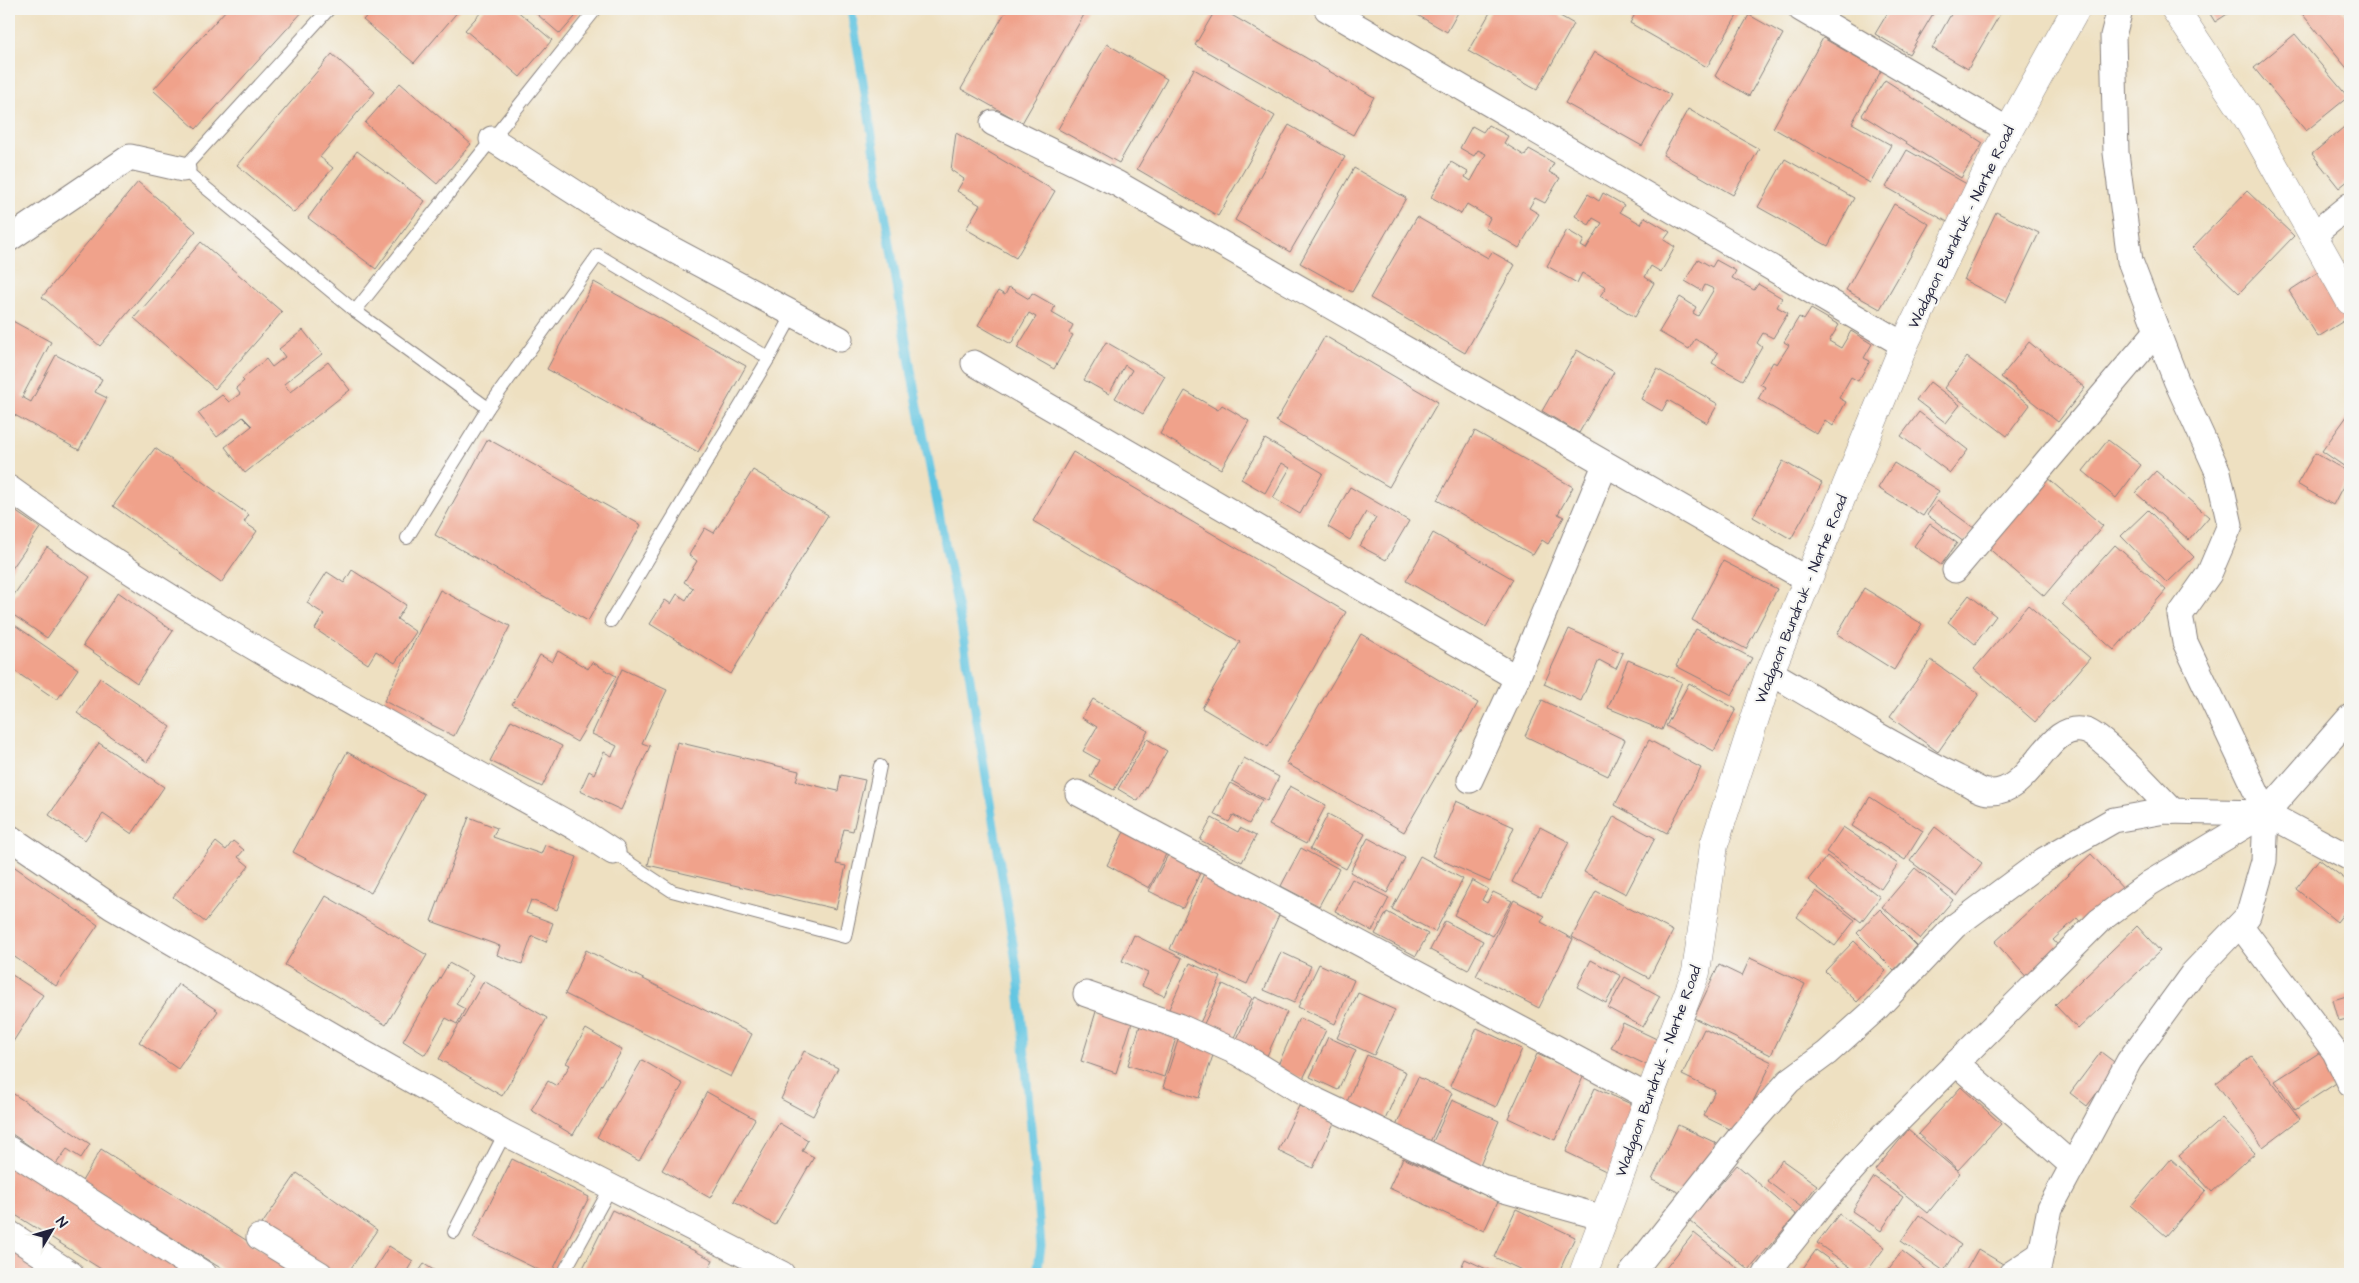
<svg xmlns="http://www.w3.org/2000/svg" width="2359" height="1283" viewBox="0 0 2359 1283" font-family="'Architects Daughter',sans-serif">
<style>
.lines{fill:none;stroke-linecap:round;stroke-linejoin:round}
.stream{stroke:#64c6e2;stroke-width:9}
.building{fill:#f0a28b}
.service-casing{stroke:#88817e;stroke-width:14}
.minor-casing{stroke:#88817e;stroke-width:27}
.tertiary-casing{stroke:#88817e;stroke-width:29}
.service{stroke:#fff;stroke-width:12}
.minor{stroke:#fff;stroke-width:25}
.tertiary{stroke:#fff;stroke-width:28}
.labels{text-anchor:middle;stroke-width:4.5;stroke-linejoin:round;paint-order:stroke}
.street-label{font-size:15px;fill:#22223b;stroke:#f6f6f2}
</style>
<rect width="100%" height="100%" fill="#f6f6f2"/>
<filter id="ink" filterUnits="userSpaceOnUse"><feTurbulence type="fractalNoise" baseFrequency=".02" numOctaves="2"/><feDisplacementMap in="SourceGraphic" scale="10" xChannelSelector="R" yChannelSelector="G"/><feConvolveMatrix kernelMatrix="1 2 1 2 8 2 1 2 1" color-interpolation-filters="sRGB"/></filter>
<filter id="wash" filterUnits="userSpaceOnUse"><feTurbulence type="fractalNoise" baseFrequency=".0096" numOctaves="4" result="noise"/><feDisplacementMap in="SourceGraphic" scale="20" xChannelSelector="R" yChannelSelector="G"/><feGaussianBlur stdDeviation="1.12" result="paint"/><feColorMatrix in="noise" values="0 0 0 0 0 0 0 0 0 0 0 0 0 0 0 0 0 1.4 0 .05"/><feComposite in="paint" operator="in"/></filter>
<g filter="url(#wash)">
<rect width="100%" height="100%" fill="#eee0c1"/>
<g class="lines">
<path class="stream" d="M851 9 912 376 962 630 1018 974 1041 1246 1037 1274"/>
</g>
<g id="blocks">
<g class="building">
<path d="M227 9H305L196 129 153 90Z"/>
<path d="M373 9H460L414 63 363 20Z"/>
<path d="M484 9H515L552 40 520 77 465 30Z"/>
<path d="M531 9H582L560 34Z"/>
<path d="M1007 9H1077L1085 13 1022 123 961 89Z"/>
<path d="M1216 9H1221L1374 97 1353 135 1195 45Z"/>
<path d="M1407 9H1460L1447 32Z"/>
<path d="M1492 9H1548L1574 24 1537 90 1468 51Z"/>
<path d="M1638 9H1741L1707 67 1630 23Z"/>
<path d="M1890 9H1929L1934 12 1909 54 1875 34Z"/>
<path d="M1954 9H2003L1968 69 1932 48Z"/>
<path d="M2207 9H2235L2215 22Z"/>
<path d="M2300 9H2341L2350 20V72L2299 10Z"/>
<path d="M1749 15 1783 34 1749 96 1715 76Z"/>
<path d="M2295 34 2348 97 2306 131 2254 68Z"/>
<path d="M1823 38 1881 71 1852 123 1891 145 1870 183 1773 128Z"/>
<path d="M1107 44 1167 79 1119 163 1058 129Z"/>
<path d="M1594 52 1671 95 1642 146 1565 103Z"/>
<path d="M332 54 375 92 320 157 333 168 294 213 237 165Z"/>
<path d="M1194 69 1275 116 1218 216 1137 169Z"/>
<path d="M1885 80 1983 143 1961 178 1862 115Z"/>
<path d="M400 83 471 144 437 184 365 123Z"/>
<path d="M1688 109 1759 149 1733 195 1663 155Z"/>
<path d="M2350 122V179L2339 188 2312 154Z"/>
<path d="M1289 125 1345 157 1290 252 1235 220Z"/>
<path d="M1488 125 1508 136 1504 143 1525 156 1529 149 1554 163 1549 172 1560 178 1545 203 1535 198 1529 208 1539 214 1519 248 1485 228 1490 218 1467 204 1461 214 1431 197 1451 162 1468 172 1465 177 1471 181 1486 154 1478 150 1474 156 1460 148 1472 126 1483 132Z"/>
<path d="M956 133 1055 191 1016 258 966 229 980 205 957 191 964 179 951 170Z"/>
<path d="M1907 150 1972 187 1951 224 1886 187Z"/>
<path d="M357 151 425 201 376 269 308 218Z"/>
<path d="M1785 159 1854 198 1828 246 1758 207Z"/>
<path d="M1354 168 1406 198 1352 292 1300 263Z"/>
<path d="M138 182 196 231 100 346 42 297Z"/>
<path d="M2247 191 2294 236 2239 293 2192 248Z"/>
<path d="M1603 193 1624 205 1620 212 1641 224 1645 217 1670 232 1664 240 1675 247 1661 272 1651 266 1645 277 1654 283 1635 317 1600 296 1606 287 1582 273 1577 283 1547 266 1567 230 1584 240 1581 246 1586 249 1602 223 1593 218 1589 225 1575 216 1588 194 1599 201Z"/>
<path d="M1894 204 1929 224 1880 309 1846 290Z"/>
<path d="M1996 212 2039 233 2006 302 1964 280Z"/>
<path d="M1417 217 1488 258 1492 252 1515 265 1465 353 1370 298Z"/>
<path d="M201 242 282 312 215 389 134 318Z"/>
<path d="M1698 259 1712 267 1716 260 1736 271 1732 278 1754 290 1758 284 1782 298 1777 307 1788 313 1773 338 1763 333 1757 343 1762 347 1743 380 1712 363 1718 353 1695 339 1689 349 1659 332 1680 297 1696 307 1693 313 1698 316 1714 289 1705 285 1702 291 1685 281Z"/>
<path d="M2326 267 2350 306V317L2318 337 2289 291Z"/>
<path d="M594 282 746 366 698 452 547 369Z"/>
<path d="M1009 287 1029 299 1032 293 1055 306 1052 313 1073 325 1069 333 1073 335 1054 369 1017 348 1036 317 1029 313 1011 344 978 325 998 291 1005 295Z"/>
<path d="M1811 309 1839 325 1829 341 1841 348 1851 331 1872 344 1864 358 1870 361 1858 381 1851 377 1839 398 1846 402 1833 426 1825 420 1817 434 1758 399 1765 387 1760 384 1773 362 1777 364 1789 345 1784 342 1799 317 1804 320Z"/>
<path d="M9 319 51 342 22 397 31 402 56 355 102 379 95 392 107 398 79 450 9 412Z"/>
<path d="M303 330 322 354 284 384 290 392 328 362 350 390 245 473 225 447 252 426 243 417 217 437 198 413 222 395 229 402 240 394 236 388 244 381 242 379 266 359 272 367 285 357 279 349Z"/>
<path d="M1325 336 1438 402 1389 487 1276 421Z"/>
<path d="M1106 342 1165 376 1143 414 1115 398 1132 370 1125 365 1109 394 1084 380Z"/>
<path d="M2029 342 2085 388 2058 422 2001 377Z"/>
<path d="M1577 350 1614 372 1579 433 1542 411Z"/>
<path d="M1967 357 2030 405 2007 436 1944 388Z"/>
<path d="M1657 369 1718 404 1707 423 1668 400 1662 411 1641 399Z"/>
<path d="M1930 382 1960 405 1946 423 1916 400Z"/>
<path d="M1185 391 1218 410 1222 405 1249 421 1221 469 1160 434Z"/>
<path d="M1919 412 1968 450 1950 473 1901 436Z"/>
<path d="M2350 412V466L2348 469 2322 451Z"/>
<path d="M1475 431 1573 487 1558 514 1564 517 1548 544 1542 540 1533 555 1437 500Z"/>
<path d="M488 439 641 525 588 621 435 535Z"/>
<path d="M1265 439 1323 473 1300 514 1273 498 1290 468 1282 463 1265 493 1241 479Z"/>
<path d="M2108 440 2141 465 2116 498 2083 471Z"/>
<path d="M155 448 249 515 244 522 257 531 221 583 113 506Z"/>
<path d="M1073 452 1346 612 1268 747 1202 708 1240 642 1033 521Z"/>
<path d="M2315 453 2350 473 2333 505 2297 484Z"/>
<path d="M1783 461 1822 483 1791 539 1753 517Z"/>
<path d="M1894 463 1939 491 1923 516 1878 488Z"/>
<path d="M753 470 828 515 731 674 650 624 665 600 671 604 677 594 686 600 693 588 684 582 697 561 689 555 705 528 714 533Z"/>
<path d="M2156 471 2209 517 2189 540 2136 493Z"/>
<path d="M2045 476 2103 526 2044 596 1986 546Z"/>
<path d="M1350 487 1409 521 1386 560 1360 546 1376 518 1366 512 1350 540 1328 527Z"/>
<path d="M1937 501 1974 528 1964 542 1927 515Z"/>
<path d="M9 507 40 528 9 573Z"/>
<path d="M2148 510 2194 557 2167 583 2121 536Z"/>
<path d="M1930 524 1957 543 1941 565 1914 546Z"/>
<path d="M1433 533 1513 579 1486 627 1406 581Z"/>
<path d="M2115 545 2166 590 2114 650 2062 604Z"/>
<path d="M47 547 90 577 47 638 9 612V602Z"/>
<path d="M1723 561 1777 589 1746 649 1692 620Z"/>
<path d="M352 570 406 605 397 619 416 632 395 663 376 651 368 664 315 629 324 614 307 603 327 572 344 583Z"/>
<path d="M1864 588 1922 624 1894 670 1837 634Z"/>
<path d="M440 590 510 626 454 736 384 701Z"/>
<path d="M118 592 173 631 137 683 83 645Z"/>
<path d="M1969 595 1996 616 1975 644 1948 622Z"/>
<path d="M2028 605 2090 658 2035 722 1974 669Z"/>
<path d="M9 621 78 669 57 700 9 667Z"/>
<path d="M1569 629 1623 653 1616 669 1599 660 1581 701 1544 684Z"/>
<path d="M1696 629 1752 658 1732 695 1676 666Z"/>
<path d="M1361 634 1478 703 1404 832 1286 763Z"/>
<path d="M558 651 588 669 592 662 616 676 577 742 512 704 540 655 552 662Z"/>
<path d="M1628 660 1682 682 1662 730 1608 708Z"/>
<path d="M1931 660 1979 694 1938 752 1890 717Z"/>
<path d="M622 669 667 690 642 743 650 746 621 810 580 791 589 771 594 774 604 752 612 756 617 746 592 734Z"/>
<path d="M100 678 171 727 147 762 77 713Z"/>
<path d="M1689 683 1736 709 1714 751 1666 726Z"/>
<path d="M1093 699 1148 731 1114 790 1090 777 1099 760 1083 751 1097 727 1082 718Z"/>
<path d="M1542 700 1625 740 1608 776 1525 736Z"/>
<path d="M511 720 562 746 542 787 490 761Z"/>
<path d="M1147 739 1167 751 1138 801 1118 789Z"/>
<path d="M1649 740 1701 768 1667 833 1615 805Z"/>
<path d="M677 742 799 771 796 781 838 791 841 775 865 780 853 831 844 829 836 864 846 866 836 909 648 865Z"/>
<path d="M99 743 164 787 132 834 103 814 85 840 49 815Z"/>
<path d="M347 752 424 794 371 893 293 852Z"/>
<path d="M1244 758 1279 777 1267 801 1232 781Z"/>
<path d="M1230 783 1262 800 1249 824 1233 815 1229 822 1214 814Z"/>
<path d="M1290 786 1326 805 1306 844 1269 825Z"/>
<path d="M1870 797 1923 831 1905 860 1852 826Z"/>
<path d="M1456 801 1514 827 1490 882 1432 856Z"/>
<path d="M1328 814 1365 834 1346 869 1310 849Z"/>
<path d="M1614 816 1655 838 1626 894 1584 872Z"/>
<path d="M469 817 497 828 493 837 541 854 545 845 577 857 557 910 531 900 526 913 553 923 546 942 532 936 522 964 497 955 500 946 431 921Z"/>
<path d="M1212 818 1238 832 1240 828 1256 836 1242 862 1200 840Z"/>
<path d="M1127 826 1169 848 1149 888 1107 865Z"/>
<path d="M1540 827 1569 842 1541 897 1512 882Z"/>
<path d="M1843 827 1898 864 1881 889 1826 852Z"/>
<path d="M1935 827 1982 863 1957 896 1910 861Z"/>
<path d="M1368 838 1405 858 1387 893 1350 872Z"/>
<path d="M233 841 244 850 238 857 249 866 205 922 173 897 216 842 226 850Z"/>
<path d="M1301 848 1339 869 1319 906 1281 886Z"/>
<path d="M1169 853 1202 869 1183 908 1149 891Z"/>
<path d="M2091 854 2125 891 2085 927 2077 918 2053 940 2064 952 2031 982 1995 942Z"/>
<path d="M1420 856 1463 879 1435 932 1392 909Z"/>
<path d="M1827 856 1880 897 1861 922 1808 880Z"/>
<path d="M2319 859 2350 883V905L2337 922 2296 889Z"/>
<path d="M9 863 98 925 56 986 9 953Z"/>
<path d="M1915 868 1953 900 1920 939 1882 907Z"/>
<path d="M1206 869 1245 887 1242 895 1280 913 1247 984 1170 949Z"/>
<path d="M1352 879 1389 898 1372 931 1335 911Z"/>
<path d="M1472 880 1488 889 1482 900 1487 903 1493 892 1512 901 1493 936 1454 915Z"/>
<path d="M1596 891 1673 931 1649 978 1572 937Z"/>
<path d="M1816 891 1855 920 1835 946 1797 917Z"/>
<path d="M326 896 427 955 386 1025 285 965Z"/>
<path d="M1514 900 1545 916 1541 922 1573 939 1539 1008 1476 976Z"/>
<path d="M1880 909 1917 946 1894 970 1857 933Z"/>
<path d="M1387 912 1428 934 1416 956 1375 934Z"/>
<path d="M1445 921 1483 941 1468 970 1430 950Z"/>
<path d="M2137 926 2160 951 2078 1029 2055 1005Z"/>
<path d="M1134 935 1182 958 1164 996 1142 986 1148 973 1122 961Z"/>
<path d="M1854 941 1886 971 1857 1002 1825 971Z"/>
<path d="M586 950 752 1034 731 1077 565 994Z"/>
<path d="M1281 952 1311 966 1294 1003 1264 990Z"/>
<path d="M1750 958 1805 984 1771 1055 1694 1018 1719 965 1742 976Z"/>
<path d="M1591 960 1621 976 1606 1003 1577 987Z"/>
<path d="M449 963 473 976 456 1004 465 1009 457 1024 446 1018 425 1055 403 1041Z"/>
<path d="M1190 963 1221 977 1199 1025 1168 1011Z"/>
<path d="M1319 964 1354 980 1335 1024 1298 1007Z"/>
<path d="M9 973 43 995 9 1048Z"/>
<path d="M1625 977 1660 996 1643 1027 1608 1008Z"/>
<path d="M484 981 547 1018 502 1096 439 1059Z"/>
<path d="M178 984 218 1011 178 1069 139 1042Z"/>
<path d="M1223 984 1252 998 1231 1044 1201 1030Z"/>
<path d="M1358 993 1395 1010 1374 1055 1337 1038Z"/>
<path d="M2350 995V1018L2339 1021 2333 1000Z"/>
<path d="M1255 997 1287 1012 1265 1060 1234 1046Z"/>
<path d="M1098 1005 1134 1016 1116 1073 1081 1061Z"/>
<path d="M1143 1016 1179 1028 1164 1077 1128 1065Z"/>
<path d="M1299 1018 1326 1030 1303 1079 1277 1067Z"/>
<path d="M1623 1023 1665 1043 1653 1068 1611 1048Z"/>
<path d="M1477 1028 1522 1049 1496 1107 1450 1086Z"/>
<path d="M586 1029 622 1050 573 1135 531 1110 548 1081 557 1086 570 1065 566 1063Z"/>
<path d="M1704 1029 1772 1062 1738 1133 1703 1116 1715 1091 1682 1075Z"/>
<path d="M1180 1034 1216 1046 1199 1098 1163 1087Z"/>
<path d="M1328 1037 1356 1050 1338 1090 1310 1077Z"/>
<path d="M2325 1049 2344 1078 2295 1110 2275 1081Z"/>
<path d="M804 1051 838 1068 813 1116 781 1099Z"/>
<path d="M2101 1052 2118 1065 2087 1106 2070 1093Z"/>
<path d="M1537 1054 1584 1075 1555 1140 1508 1118Z"/>
<path d="M1367 1055 1406 1072 1384 1122 1346 1104Z"/>
<path d="M2252 1056 2300 1119 2263 1147 2216 1083Z"/>
<path d="M642 1060 683 1084 639 1161 597 1137Z"/>
<path d="M1418 1077 1452 1093 1430 1142 1396 1126Z"/>
<path d="M1961 1087 2001 1124 1958 1170 1918 1134Z"/>
<path d="M1595 1088 1640 1108 1610 1173 1566 1152Z"/>
<path d="M9 1091 90 1144 81 1158 67 1149 56 1164 9 1132Z"/>
<path d="M707 1092 755 1119 710 1198 662 1170Z"/>
<path d="M1452 1100 1499 1121 1479 1168 1431 1146Z"/>
<path d="M1299 1106 1334 1123 1313 1168 1278 1151Z"/>
<path d="M2222 1118 2255 1153 2212 1192 2179 1156Z"/>
<path d="M779 1123 808 1140 802 1151 814 1157 775 1225 734 1201Z"/>
<path d="M1678 1125 1716 1143 1691 1198 1652 1180Z"/>
<path d="M1908 1130 1960 1173 1928 1213 1875 1170Z"/>
<path d="M101 1149 300 1274H230L82 1181Z"/>
<path d="M1403 1158 1498 1201 1484 1231 1389 1188Z"/>
<path d="M512 1159 589 1197 551 1274H547L473 1238Z"/>
<path d="M2171 1159 2206 1190 2166 1236 2131 1206Z"/>
<path d="M1782 1160 1817 1185 1801 1207 1767 1181Z"/>
<path d="M9 1161 188 1274H109L9 1211Z"/>
<path d="M1737 1165 1796 1215 1749 1270 1689 1220Z"/>
<path d="M297 1173 377 1230 347 1274H335L262 1224Z"/>
<path d="M1874 1177 1903 1197 1881 1231 1852 1211Z"/>
<path d="M1516 1209 1575 1237 1558 1274H1530L1494 1257Z"/>
<path d="M612 1210 713 1260 706 1274H580Z"/>
<path d="M1839 1214 1885 1247 1865 1274H1860L1817 1243Z"/>
<path d="M1919 1215 1961 1245 1944 1271 1901 1241Z"/>
<path d="M1694 1233 1745 1274H1661Z"/>
<path d="M9 1241 61 1274H9Z"/>
<path d="M389 1246 413 1261 405 1274H371Z"/>
<path d="M1978 1249 2003 1264 1997 1274H1964Z"/>
<path d="M1816 1250 1849 1274H1805L1801 1271Z"/>
<path d="M1902 1251 1932 1274H1885Z"/>
<path d="M1465 1259 1497 1274H1458Z"/>
<path d="M424 1264 440 1274H417Z"/>
</g>
</g>
</g>
<g filter="url(#ink)">
<use href="#blocks" fill-opacity="0" stroke="#88817e" stroke-width="1"/>
<g class="lines">
<g class="service-casing">
<g id="service">
<path d="M329 9 183 169 355 311 488 408"/>
<path d="M355 311 596 9"/>
<path d="M769 358 793 314"/>
<path d="M407 538 488 408 598 255 769 358 611 621"/>
<path d="M613 852 672 891 845 937 880 766"/>
<path d="M454 1232 505 1133"/>
<path d="M563 1274 611 1187"/>
</g>
</g>
<g class="minor-casing">
<g id="minor">
<path d="M1327 9 1904 345"/>
<path d="M1801 9 2008 130"/>
<path d="M993 123 1118 184 1808 580"/>
<path d="M492 139 621 222 840 339"/>
<path d="M2313 235 2350 205"/>
<path d="M9 239 130 157 183 169"/>
<path d="M974 363 1517 678"/>
<path d="M9 488C187 619 385 721 578 829L613 852"/>
<path d="M1955 570 2157 331"/>
<path d="M1770 672C1832 708 1894 747 1958 778 1967 782 1980 792 1989 792 2034 794 2046 719 2086 731 2105 737 2156 794 2173 811"/>
<path d="M1470 780 1517 678 1605 465"/>
<path d="M1078 793 1650 1098"/>
<path d="M9 837 112 907 337 1038 505 1133 782 1274"/>
<path d="M2240 925 2335 1052 2350 1083"/>
<path d="M1086 994 1178 1026 1238 1053 1317 1101 1504 1190 1604 1218"/>
<path d="M1956 1063 2073 1166"/>
<path d="M9 1149 204 1274"/>
<path d="M9 1233 71 1274"/>
<path d="M259 1237 320 1274"/>
<path d="M1631 1274 1743 1133 1789 1081 1827 1053 1876 1009 1955 926 2044 860 2114 820 2165 811 2266 813 2350 858"/>
<path d="M1766 1274 1825 1200 1877 1142 2099 921 2150 883 2266 813 2350 717"/>
<path d="M2011 1274 2041 1254"/>
<path d="M2037 1274 2050 1208 2129 1061 2193 973 2248 916 2264 861 2266 813 2185 642 2180 615 2209 574 2230 525 2218 472 2176 380 2130 261 2116 153 2113 36 2120 9"/>
</g>
</g>
<g class="tertiary-casing">
<g id="tertiary">
<path d="M2175 9 2245 114 2350 301"/>
<path d="M1583 1274 1696 972 1714 845 1770 672 1904 345 1995 155 2076 9"/>
</g>
</g>
<use href="#service" class="service"/>
<use href="#minor" class="minor"/>
<use href="#tertiary" class="tertiary"/>
</g>
</g>
<g class="labels">
<g class="street-label">
<text transform="translate(1961 227) rotate(-64)" y="5">Wadgaon Bundruk - Narhe Road</text>
<text transform="translate(1801 599) rotate(-68)" y="5">Wadgaon Bundruk - Narhe Road</text>
<text transform="translate(1658 1071) rotate(-70)" y="5">Wadgaon Bundruk - Narhe Road</text>
</g>
</g>
<rect width="2359" height="1283" fill="none" stroke="#f6f6f2" stroke-width="30"/>
<g transform="translate(52 1230) rotate(52)" stroke="#f6f6f2" stroke-width="4" paint-order="stroke">
<path d="M0-4L9 19L0 12L-9 19Z" fill="#22223b"/>
<text y="-8" font-size="14" font-weight="bold" text-anchor="middle" fill="#22223b">N</text>
</g>
</svg>
